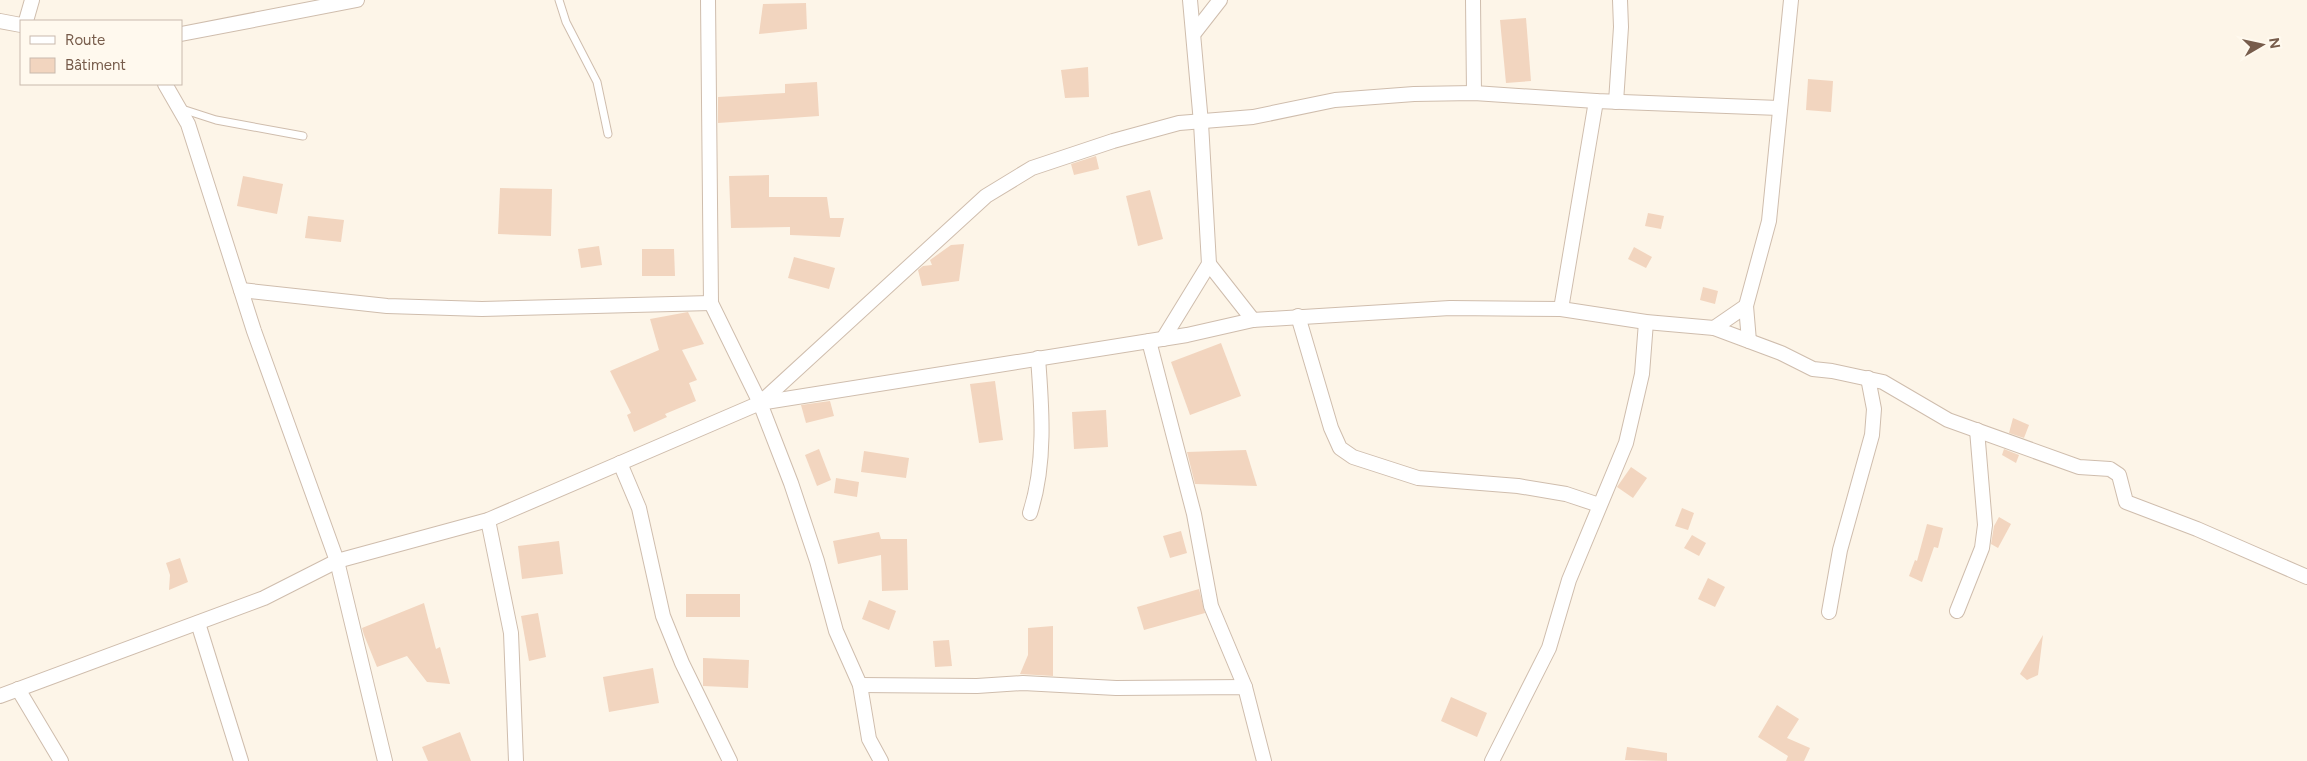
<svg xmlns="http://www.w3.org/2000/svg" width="2307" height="761" viewBox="0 0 2307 761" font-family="Figtree,sans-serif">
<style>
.building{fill:#f2d5bf}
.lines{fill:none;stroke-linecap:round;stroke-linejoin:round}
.lane-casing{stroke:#cfbdad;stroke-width:9}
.street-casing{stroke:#cfbdad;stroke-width:16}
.lane{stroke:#fff;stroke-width:7}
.street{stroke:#fff;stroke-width:14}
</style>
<rect width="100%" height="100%" fill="#fdf5e8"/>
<g class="building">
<path d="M806 3 807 29 759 34 763 4Z"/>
<path d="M1526 18 1531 81 1506 83 1500 20Z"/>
<path d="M1088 67 1089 97 1065 98 1061 70Z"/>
<path d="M1808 79 1833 81 1831 112 1806 110Z"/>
<path d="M817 82 819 116 718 123V97L785 93V84Z"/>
<path d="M1096 156 1099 169 1074 175 1071 164Z"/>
<path d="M769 175V197H827L830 218H844L840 237 790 235V227L731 228 729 176Z"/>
<path d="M243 176 283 184 277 214 237 206Z"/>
<path d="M500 188 552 189 551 236 498 234Z"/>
<path d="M1150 190 1163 239 1138 246 1126 196Z"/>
<path d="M1648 213 1664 216 1661 229 1645 226Z"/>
<path d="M308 216 344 220 341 242 305 238Z"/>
<path d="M964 244 959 281 922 286 918 270 923 266 932 265 930 260 951 245Z"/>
<path d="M599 246 602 265 581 268 578 249Z"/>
<path d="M1634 247 1652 257 1646 268 1628 259Z"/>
<path d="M642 249H674L675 276H642Z"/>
<path d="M794 257 835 268 829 289 788 278Z"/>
<path d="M1703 287 1718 291 1715 304 1700 300Z"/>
<path d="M688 312 704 344 682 350 697 380 689 383 696 401 665 414 667 417 634 432 627 415 631 413 610 371 659 350 650 319Z"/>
<path d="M1221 343 1241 396 1190 415 1171 362Z"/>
<path d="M995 381 1003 440 979 443 970 384Z"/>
<path d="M830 401 834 416 806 423 801 405Z"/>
<path d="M1106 410 1108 447 1074 449 1072 412Z"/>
<path d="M2013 418 2029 425 2024 438 2009 433Z"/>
<path d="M819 449 831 480 817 486 805 455Z"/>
<path d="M2004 449 2019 455 2016 463 2002 455Z"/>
<path d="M1246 450 1257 486 1195 484 1187 452Z"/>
<path d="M864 451 909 458 906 478 861 472Z"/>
<path d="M1631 467 1647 478 1633 498 1617 487Z"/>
<path d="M836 478 859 482 857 497 834 493Z"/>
<path d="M1682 508 1694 513 1688 530 1675 526Z"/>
<path d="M1999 517 2011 524 1998 548 1991 544 1994 526Z"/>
<path d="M1927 524 1943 528 1938 548 1934 547 1922 582 1909 576 1915 560 1917 561Z"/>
<path d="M1181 531 1187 553 1170 558 1163 536Z"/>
<path d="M879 532 881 539H907L908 590 882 591 881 555 838 564 833 541Z"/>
<path d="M1692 535 1706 543 1699 556 1684 548Z"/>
<path d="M559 541 563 574 522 579 518 546Z"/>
<path d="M180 558 188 582 169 590 170 575 166 563Z"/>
<path d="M1708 578 1725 587 1715 607 1698 599Z"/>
<path d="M1199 589 1205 613 1144 630 1137 607Z"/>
<rect x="686" y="594" width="54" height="23"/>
<path d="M869 600 896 611 889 630 862 619Z"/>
<path d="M424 603 436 649 440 647 450 684 427 682 407 656 377 667 364 635 362 628Z"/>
<path d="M538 613 546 657 529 661 521 616Z"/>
<path d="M1053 626V676L1020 674 1028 655V628Z"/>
<path d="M2043 635 2038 675 2027 680 2020 674Z"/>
<path d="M949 640 952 666 935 667 933 641Z"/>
<path d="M703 658 749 660 748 688 703 686Z"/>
<path d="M653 668 659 703 609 712 603 677Z"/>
<path d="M1451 697 1487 713 1477 737 1441 721Z"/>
<path d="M1777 705 1799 719 1787 738 1810 748 1804 761H1786L1788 756 1758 737Z"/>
<path d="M460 732 471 761H428L422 747Z"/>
<path d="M1627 747 1667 753V761L1625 760Z"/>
</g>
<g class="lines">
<g class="lane-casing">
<g id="lane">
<path d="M559 0 566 22 597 82 608 134"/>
<path d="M182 109 216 120 303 136"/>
</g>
</g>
<g class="street-casing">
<g id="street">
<path d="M708 0 711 303 760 403"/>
<path d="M1473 0 1474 93"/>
<path d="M0 21 21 25"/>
<path d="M26 21 32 0"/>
<path d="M1195 32 1220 0"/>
<path d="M181 34 357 0"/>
<path d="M165 84 188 124 254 331 337 561 385 761"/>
<path d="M1616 102 1621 27 1620 0"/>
<path d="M1209 264 1253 320"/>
<path d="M241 290 387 306 482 309 711 303"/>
<path d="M1746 306 1749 341"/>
<path d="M1561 309 1596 101"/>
<path d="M1298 316 1331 428 1340 448 1353 457 1418 478 1518 486 1566 494 1599 505"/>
<path d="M1714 328 1746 306 1769 221 1791 0"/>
<path d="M1163 339 1209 264 1201 123 1190 0"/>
<path d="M1149 341 1194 514 1211 606 1245 687"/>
<path d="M620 463 639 508 663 616 682 663 730 761"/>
<path d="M1030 513C1046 464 1042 409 1038 358"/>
<path d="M488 520 511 633 516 761"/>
<path d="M1957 611 1982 548 1985 525 1977 430"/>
<path d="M1829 612 1840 550 1872 435 1874 409 1868 378"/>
<path d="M198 623 241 761"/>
<path d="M860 685 977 686 1023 683 1116 688 1245 687 1264 761"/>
<path d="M18 689 61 761"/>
<path d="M0 696 264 598 337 561 488 520 760 403 1187 335 1253 320 1450 308 1561 309 1646 322 1714 328 1781 353 1813 369 1832 371 1883 382 1948 420 2079 467 2110 469 2119 475 2126 502 2197 529 2307 577"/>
<path d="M881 761 869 739 860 685 836 631 817 561 791 483 760 403 986 196 1032 168 1113 141 1179 123 1253 117 1335 100 1414 94 1474 93 1596 101 1779 108"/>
<path d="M1492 761 1549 648 1569 580 1626 443 1642 374 1646 322"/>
</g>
</g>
<use href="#lane" class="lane"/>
<use href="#street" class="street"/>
</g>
<rect x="20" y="20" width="162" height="65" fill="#fff9ee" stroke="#c9baad"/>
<rect x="30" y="36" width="25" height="8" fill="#ffffff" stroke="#c9baad"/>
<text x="65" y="45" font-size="15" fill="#775c4b">Route</text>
<rect x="30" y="58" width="25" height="15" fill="#f2d5bf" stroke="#c9baad"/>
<text x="65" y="70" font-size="15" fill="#775c4b">Bâtiment</text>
<g transform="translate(2262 45) rotate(81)" stroke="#fff9ee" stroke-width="4" paint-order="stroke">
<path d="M0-4L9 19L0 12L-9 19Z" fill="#775c4b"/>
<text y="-8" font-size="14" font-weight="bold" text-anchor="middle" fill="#775c4b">N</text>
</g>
</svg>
